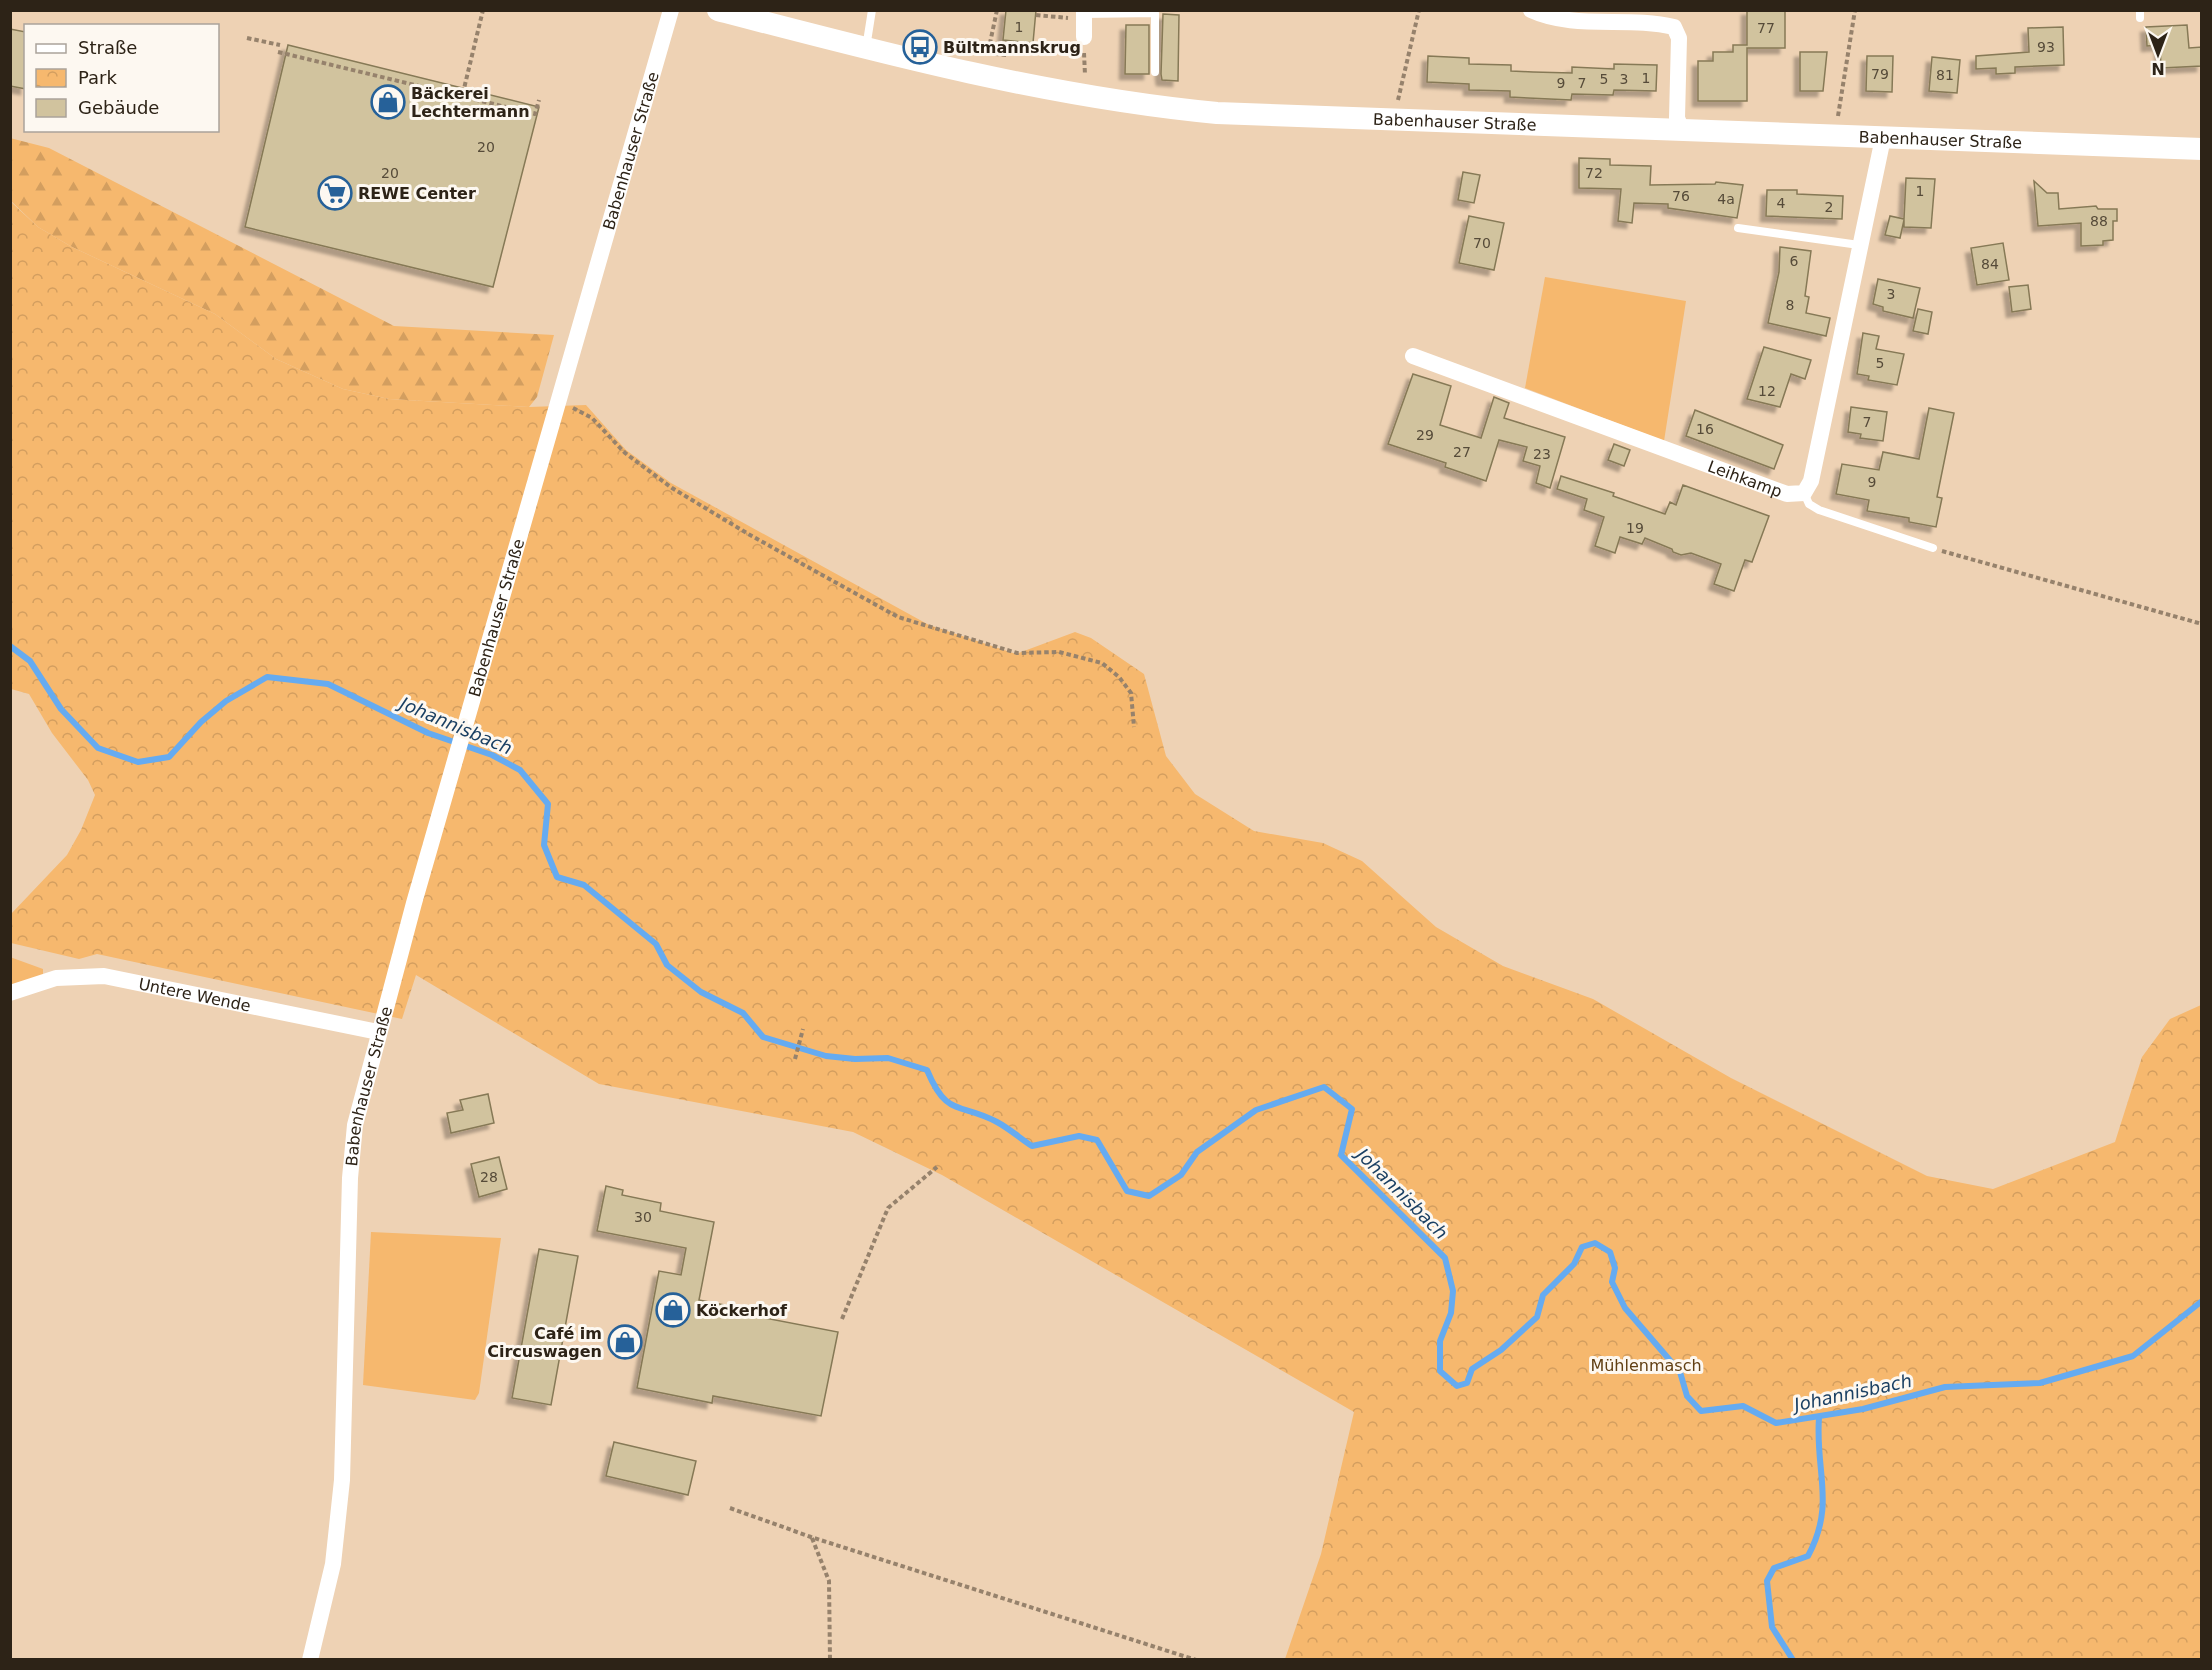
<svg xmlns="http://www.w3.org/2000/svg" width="2212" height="1670" viewBox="0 0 2212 1670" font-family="'DejaVu Sans',sans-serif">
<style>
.grass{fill:#f6b86e}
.forest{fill:url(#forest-firs)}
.park{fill:url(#park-crowns)}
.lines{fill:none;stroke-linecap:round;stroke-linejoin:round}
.stream{stroke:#65abf1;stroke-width:6}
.building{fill:#d1c39e;stroke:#867956;stroke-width:1.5;filter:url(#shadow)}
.path{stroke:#96826c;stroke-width:4;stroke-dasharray:4.5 3;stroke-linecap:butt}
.service{stroke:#fff;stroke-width:8}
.minor{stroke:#fff;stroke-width:16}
.secondary{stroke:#fff;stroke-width:22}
.labels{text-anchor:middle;stroke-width:6;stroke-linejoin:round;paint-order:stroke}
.number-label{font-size:14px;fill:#564b39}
.poi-label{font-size:16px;font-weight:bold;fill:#2d2317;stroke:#fdf8f1;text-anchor:start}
.street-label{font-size:16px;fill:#2d2317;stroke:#fdf8f1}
.park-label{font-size:16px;fill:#613f13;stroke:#fdf8f1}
.water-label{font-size:18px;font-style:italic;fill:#1b4063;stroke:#fdf8f1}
</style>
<defs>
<pattern id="forest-firs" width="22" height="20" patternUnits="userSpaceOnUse" patternTransform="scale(1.5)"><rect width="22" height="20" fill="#f6b86e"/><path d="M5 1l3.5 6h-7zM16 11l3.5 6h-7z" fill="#d39e5f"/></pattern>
<pattern id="park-crowns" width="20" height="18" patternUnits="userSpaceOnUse" patternTransform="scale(1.5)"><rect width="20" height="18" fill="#f6b86e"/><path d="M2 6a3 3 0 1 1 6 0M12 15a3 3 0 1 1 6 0" fill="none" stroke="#d39e5f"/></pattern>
<filter id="shadow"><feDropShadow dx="-5.5" dy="5.5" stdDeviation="1.5" flood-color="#0004"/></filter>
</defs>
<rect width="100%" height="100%" fill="#eed2b4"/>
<g class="grass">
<path d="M1545 277 1686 301 1664 441 1525 388Z"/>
<path d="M10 957 43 969V976L11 986Z"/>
<path d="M371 1232 501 1238 479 1393 475 1400 363 1385Z"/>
</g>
<path class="forest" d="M10 138 49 148 394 326 554 335 537 397 529 407 389 399 343 389 276 359 215 314 72 247 38 227 11 201Z"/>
<path class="park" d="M10 201 38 227 72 247 215 314 276 359 343 389 389 399 529 407 586 405 626 450 671 483 929 625 1016 654 1075 632 1091 638 1144 674 1166 756 1195 794 1254 831 1323 843 1362 861 1436 927 1503 966 1593 999 1731 1078 1927 1176 1993 1189 2115 1142 2142 1057 2170 1019 2201 1005V1659H1285L1321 1554 1354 1412 942 1175 853 1132 599 1084 416 975 402 1019 97 954 79 959 11 943V914L67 855 81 830 95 795 88 780 52 733 29 694 11 689Z"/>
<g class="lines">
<g class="stream">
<path d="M10 646 30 661 61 709 98 748 138 762 169 757 201 722 226 701 267 677 328 684 428 733 492 755 520 770 548 804 544 845 557 877 584 885 656 944 667 965 701 992 743 1013 763 1037 826 1056 855 1059 888 1058 927 1070C947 1118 959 1102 997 1122 1010 1129 1021 1139 1032 1146L1079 1136 1097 1140 1127 1191 1149 1196 1181 1175 1197 1152 1256 1110 1324 1087 1352 1109 1341 1155 1445 1258 1453 1291 1451 1313 1440 1341V1371L1457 1386 1467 1383 1472 1369 1501 1350 1537 1317 1543 1295 1574 1264 1582 1247 1595 1243 1610 1252 1615 1268 1612 1282 1625 1308 1680 1372 1687 1396 1701 1411 1743 1406 1776 1423 1863 1409 1945 1387 2040 1383 2133 1356 2202 1301"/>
<path d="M1793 1660 1772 1627 1767 1581 1774 1568 1808 1556C1836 1504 1815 1472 1819 1418"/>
</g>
</g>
<g class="building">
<path d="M1006 10H1036L1033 43 1003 40Z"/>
<path d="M1747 10H1785V48H1747V101H1698V61H1713V52H1733V45H1747Z"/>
<path d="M1163 14 1179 15 1178 81 1162 80 1161 74Z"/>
<path d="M1126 25H1149V74H1125Z"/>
<path d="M2187 25 2189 48 2202 47V66L2161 68 2160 45 2147 46 2146 27Z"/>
<path d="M2063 27 2064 65 2015 67V73L1996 74V68L1976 69V56L2029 52 2028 28Z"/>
<path d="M10 29 26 32V89L10 86Z"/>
<path d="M288 45 539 107 493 287 245 227Z"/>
<path d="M1800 52H1827L1823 91H1800Z"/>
<path d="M1428 56 1469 58V64L1511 65V71L1533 72 1572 73V67L1614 69V64L1657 65 1656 91 1614 90 1613 95 1572 94 1571 100 1510 97V91L1469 90V84L1427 82Z"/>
<path d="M1867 56H1893L1892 92 1866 91Z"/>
<path d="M1932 57 1960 60 1957 93 1929 91Z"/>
<path d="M1579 158 1610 159V165L1651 166 1650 185 1715 184 1716 182 1743 185 1737 218 1668 208V204L1634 203 1632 223 1618 221 1621 189 1579 188Z"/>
<path d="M1463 172 1480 175 1474 203 1458 200Z"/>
<path d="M1906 178 1935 179 1931 228 1904 227V220L1900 238 1885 235 1890 216 1904 219Z"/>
<path d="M2034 181 2047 193H2058L2059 209 2096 206 2098 209H2117V221H2113V240L2103 241V245L2081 246V223L2038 226Z"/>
<path d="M1767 190H1797V194L1843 196 1842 219 1766 216Z"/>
<path d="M1469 216 1504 223 1494 270 1459 263Z"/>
<path d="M2003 243 2009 280 1977 285 1971 248Z"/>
<path d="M1780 247 1811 251 1805 296 1809 297 1806 313 1830 318 1826 336 1768 323 1779 272Z"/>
<path d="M1878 279 1920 288 1913 318 1883 311V307L1873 304Z"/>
<path d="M2028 285 2031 309 2012 312 2009 287Z"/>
<path d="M1918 309 1932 312 1928 334 1913 331Z"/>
<path d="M1863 333 1879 336 1876 349 1904 354 1897 385 1868 380 1869 376 1857 374Z"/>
<path d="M1764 347 1811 360 1805 379 1791 374 1780 407 1747 399Z"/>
<path d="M1413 374 1451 386 1440 425 1481 438 1494 397 1509 403 1504 418 1565 437 1550 488 1536 483 1540 466 1523 461 1527 447 1499 440 1486 481 1445 467 1446 463 1388 444Z"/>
<path d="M1851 407 1887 412 1883 441 1860 438 1861 434 1848 432Z"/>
<path d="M1929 408 1954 413 1937 497 1942 498 1936 527 1909 522V518L1867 511 1869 500 1836 494 1842 464 1879 470 1883 452 1919 459Z"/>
<path d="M1695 410 1783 445 1774 469 1686 436Z"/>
<path d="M1614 444 1630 450 1624 466 1608 460Z"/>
<path d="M1561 476 1614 493 1613 496 1665 514 1670 502 1676 505 1683 485 1769 516 1752 562 1745 560 1734 591 1714 584 1721 564 1691 553 1681 555 1673 552 1672 549 1645 538 1642 544 1620 537 1615 553 1595 546 1604 517 1584 510 1587 499 1557 489Z"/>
<path d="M488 1094 494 1123 451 1133 447 1113 463 1110 460 1100Z"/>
<path d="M499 1157 507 1189 479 1197 471 1164Z"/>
<path d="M606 1186 623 1190 622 1195 661 1203 660 1211 714 1222 699 1300 730 1306 729 1311 838 1332 821 1416 713 1396 712 1403 637 1388 659 1271 681 1275 686 1248 597 1231Z"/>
<path d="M539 1249 578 1256 551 1405 512 1398Z"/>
<path d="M614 1442 696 1461 688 1495 606 1476Z"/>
</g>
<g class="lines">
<g class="path">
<path d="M997 10 990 43 995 54 1007 55"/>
<path d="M1036 15 1068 18"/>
<path d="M247 38 280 45"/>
<path d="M278 52 535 114 539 100"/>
<path d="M1084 53 1085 75"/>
<path d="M1398 100 1419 10"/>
<path d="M461 101 483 10"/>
<path d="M1838 116 1855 10"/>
<path d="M573 408 592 418 625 453 672 488 750 535 898 617 1017 653 1059 652 1102 663 1119 677 1131 693 1134 727"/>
<path d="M1942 551 2202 624"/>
<path d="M795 1059 803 1029"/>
<path d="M842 1319 888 1208 937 1167"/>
<path d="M730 1508 811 1537 1196 1660"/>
<path d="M812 1538 829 1581 830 1660"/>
</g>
<g class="service">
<path d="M2140 10V18"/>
<path d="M1084 14 1155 13V72"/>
<path d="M866 48 872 10"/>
<path d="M1738 228 1859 245"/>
<path d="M1804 493 1809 504 1819 510 1933 548"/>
</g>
<g class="minor">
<path d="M1531 10C1574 30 1628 16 1674 27L1679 38 1677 118 1682 130"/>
<path d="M1084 37V10"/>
<path id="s1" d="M1413 356 1787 494 1804 493 1811 481 1883 138"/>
<path id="s2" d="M10 993 56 978 104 976 378 1032"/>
<path id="s3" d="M310 1660 333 1564 342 1480 350 1178 355 1125 414 903 671 10"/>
</g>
<path class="secondary" id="s4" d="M718 10C882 53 1048 97 1217 113L2202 149"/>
</g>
<defs>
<g id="bus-ring" transform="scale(1.725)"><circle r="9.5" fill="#fdf8f1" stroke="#266199" stroke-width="1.5"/><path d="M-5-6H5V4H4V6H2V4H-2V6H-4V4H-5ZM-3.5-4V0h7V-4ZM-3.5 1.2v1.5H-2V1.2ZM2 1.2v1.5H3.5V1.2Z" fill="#266199"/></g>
<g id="shop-ring" transform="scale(1.725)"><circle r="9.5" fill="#fdf8f1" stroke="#266199" stroke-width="1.5"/><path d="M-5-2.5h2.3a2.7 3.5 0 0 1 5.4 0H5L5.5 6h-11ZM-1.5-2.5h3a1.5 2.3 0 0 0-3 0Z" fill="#266199"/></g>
<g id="supermarket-ring" transform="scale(1.725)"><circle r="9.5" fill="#fdf8f1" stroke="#266199" stroke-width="1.5"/><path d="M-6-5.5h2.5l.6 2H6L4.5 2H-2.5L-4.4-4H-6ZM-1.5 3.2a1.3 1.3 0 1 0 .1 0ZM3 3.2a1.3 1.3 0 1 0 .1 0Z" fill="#266199"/></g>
</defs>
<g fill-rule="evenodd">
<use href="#bus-ring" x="920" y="47"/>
<use href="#shop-ring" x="388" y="102"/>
<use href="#supermarket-ring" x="335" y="193"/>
<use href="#shop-ring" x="673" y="1310"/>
<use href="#shop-ring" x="625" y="1342"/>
</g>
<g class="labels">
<g class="number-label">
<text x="1019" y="32">1</text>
<text x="1766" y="33">77</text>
<text x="2046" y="52">93</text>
<text x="1880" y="79">79</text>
<text x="1945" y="80">81</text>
<text x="1646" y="83">1</text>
<text x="1604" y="84">5</text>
<text x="1624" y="84">3</text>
<text x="1561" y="88">9</text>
<text x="1582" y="88">7</text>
<text x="486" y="152">20</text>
<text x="390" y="178">20</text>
<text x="1594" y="178">72</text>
<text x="1920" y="196">1</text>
<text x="1681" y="201">76</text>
<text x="1726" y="204">4a</text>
<text x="1781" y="208">4</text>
<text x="1829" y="212">2</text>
<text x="2099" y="226">88</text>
<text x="1482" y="248">70</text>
<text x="1794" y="266">6</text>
<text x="1990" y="269">84</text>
<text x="1891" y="299">3</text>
<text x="1790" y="310">8</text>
<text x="1880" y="368">5</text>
<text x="1767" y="396">12</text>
<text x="1867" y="427">7</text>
<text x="1705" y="434">16</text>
<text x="1425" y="440">29</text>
<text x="1462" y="457">27</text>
<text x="1542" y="459">23</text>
<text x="1872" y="487">9</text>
<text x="1635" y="533">19</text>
<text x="489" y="1182">28</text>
<text x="643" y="1222">30</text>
</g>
<g class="poi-label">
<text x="943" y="53">Bültmannskrug</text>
<text x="411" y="99">Bäckerei<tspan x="411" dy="18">Lechtermann</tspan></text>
<text x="358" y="199">REWE Center</text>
<text x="696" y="1316">Köckerhof</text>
<text x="602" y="1339" text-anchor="end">Café im<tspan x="602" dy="18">Circuswagen</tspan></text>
</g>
<g class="street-label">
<text dy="6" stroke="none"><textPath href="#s4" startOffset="748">Babenhauser Straße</textPath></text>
<text dy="6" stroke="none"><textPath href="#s4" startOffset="1234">Babenhauser Straße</textPath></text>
<text dy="6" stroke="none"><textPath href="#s3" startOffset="1551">Babenhauser Straße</textPath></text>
<text dy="6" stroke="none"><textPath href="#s1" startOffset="354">Leihkamp</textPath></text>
<text dy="6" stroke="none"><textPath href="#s3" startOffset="1065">Babenhauser Straße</textPath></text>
<text dy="6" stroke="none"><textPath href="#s2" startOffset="189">Untere Wende</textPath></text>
<text dy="6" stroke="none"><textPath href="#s3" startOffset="579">Babenhauser Straße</textPath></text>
</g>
<g class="park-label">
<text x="1646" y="1371">Mühlenmasch</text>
</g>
<g class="water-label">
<text transform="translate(456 726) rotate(23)" y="6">Johannisbach</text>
<text transform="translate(1402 1194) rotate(45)" y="6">Johannisbach</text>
<text transform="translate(1853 1393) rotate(-12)" y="6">Johannisbach</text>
</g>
</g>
<rect width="2212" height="1670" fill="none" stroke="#2d2317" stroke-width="24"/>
<rect x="24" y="24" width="195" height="108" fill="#fdf8f1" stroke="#aaa39a" stroke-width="1.5"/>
<rect x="36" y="44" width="30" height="9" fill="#ffffff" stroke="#aaa39a" stroke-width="1.5"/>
<text x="78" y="54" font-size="18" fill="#2d2317">Straße</text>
<rect x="36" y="69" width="30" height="18" fill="url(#park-crowns)" stroke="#aaa39a" stroke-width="1.5"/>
<text x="78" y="84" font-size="18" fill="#2d2317">Park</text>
<rect x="36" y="99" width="30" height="18" fill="#d1c39e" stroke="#aaa39a" stroke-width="1.5"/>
<text x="78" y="114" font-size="18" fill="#2d2317">Gebäude</text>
<g transform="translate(2158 54) rotate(180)" stroke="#fdf8f1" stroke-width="4.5" paint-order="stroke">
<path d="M0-4.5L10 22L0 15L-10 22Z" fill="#2d2317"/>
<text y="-9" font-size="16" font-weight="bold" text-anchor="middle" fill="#2d2317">N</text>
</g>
</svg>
